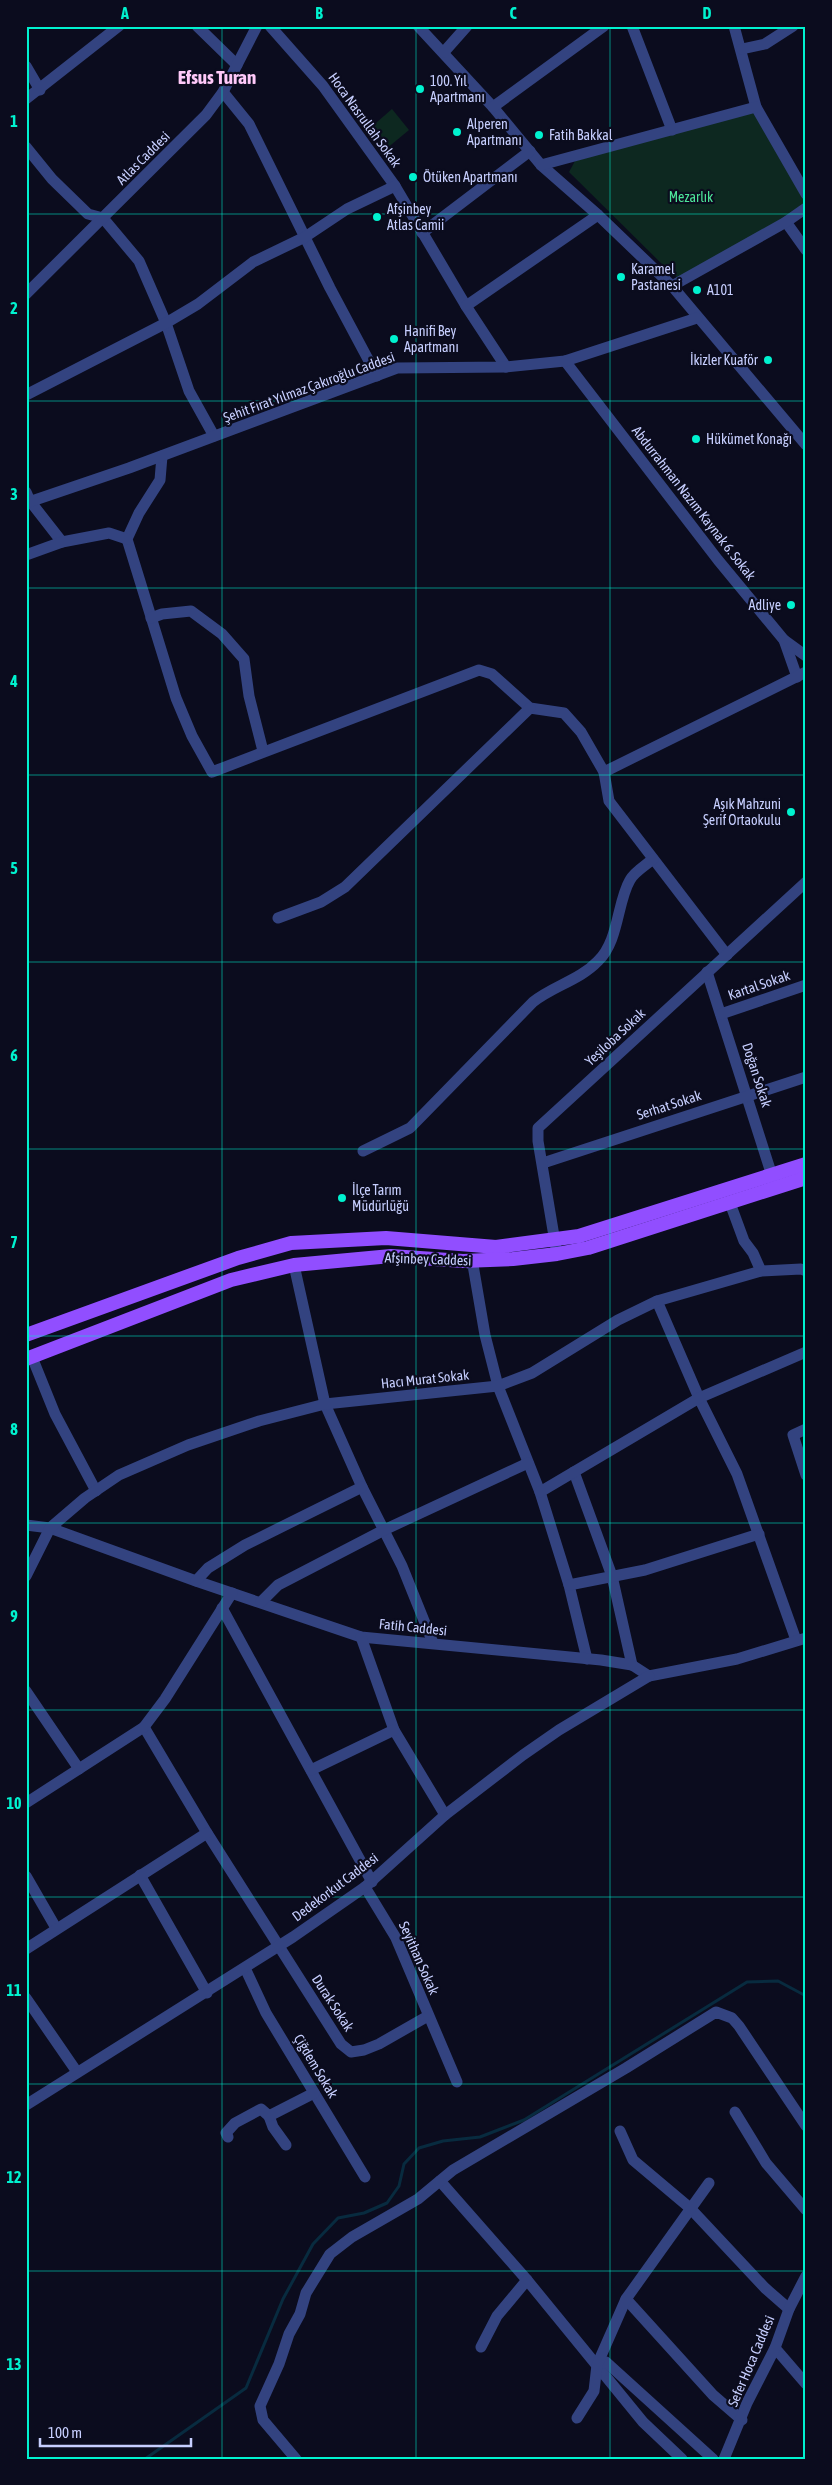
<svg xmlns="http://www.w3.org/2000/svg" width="832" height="2485" viewBox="0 0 832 2485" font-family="'Asap Condensed',sans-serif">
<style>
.green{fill:#0d2820}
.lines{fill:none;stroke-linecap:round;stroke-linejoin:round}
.stream{stroke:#082b3f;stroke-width:3}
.minor{stroke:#334380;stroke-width:11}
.major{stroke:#914eff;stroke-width:14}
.grid{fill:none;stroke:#00f2cf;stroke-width:1;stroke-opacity:0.55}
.poi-dot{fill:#00f2cf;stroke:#0b0c1e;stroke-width:2}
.labels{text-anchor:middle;stroke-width:4.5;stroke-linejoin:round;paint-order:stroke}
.poi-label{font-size:14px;fill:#c7cfff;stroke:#0b0c1e;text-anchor:start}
.street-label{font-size:14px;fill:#c7cfff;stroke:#0b0c1e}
.park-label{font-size:14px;fill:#4de599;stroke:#0b0c1e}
.district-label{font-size:19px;font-weight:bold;fill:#ffc9f9;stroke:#0b0c1e}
.neatline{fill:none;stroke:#00f2cf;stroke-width:2}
.grid-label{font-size:16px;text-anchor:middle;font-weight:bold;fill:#00f2cf}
</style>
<rect width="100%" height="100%" fill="#0b0c1e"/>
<g class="green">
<path d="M756 107 806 194V208L679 279 668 270 569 172 575 161Z"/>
<path d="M392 109 409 130 386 149 369 129Z"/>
</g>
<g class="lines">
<path class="stream" d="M145 2459 246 2388 283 2299 313 2244 338 2218 364 2213 387 2203 399 2186 404 2164 419 2148 443 2141 480 2137 524 2120 747 1982 778 1981 806 1996"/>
<g class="minor">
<path d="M197 26 237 65"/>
<path d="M270 26 323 86 395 186 466 306 506 367"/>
<path d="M418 26 493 107 541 165 598 215 672 286 806 445"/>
<path d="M632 26 672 130"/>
<path d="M734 26 756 107 806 194"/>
<path d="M742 49 765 44 793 26"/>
<path d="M444 52 467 26"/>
<path d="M26 66 40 90"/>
<path d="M223 92 249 124 330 288 377 376"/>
<path d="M26 99 119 26"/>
<path d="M493 107 604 26"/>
<path d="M26 147 52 179 88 214 103 218 139 261 166 323 189 391 214 436"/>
<path d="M541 165 756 107"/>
<path d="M786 222 806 250"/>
<path d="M422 233 530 151"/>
<path d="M672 286 786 222 806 208"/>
<path d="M26 294 206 115 223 92 257 26"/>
<path d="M466 306 598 215"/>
<path d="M565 361 718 560 784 640 806 656"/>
<path d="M26 395 166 323 198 304 253 262 305 237 347 209 395 186"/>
<path d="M162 456 160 480 139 513 127 539 176 698 192 736 212 772 479 670 492 674 530 708 564 713 581 732 604 772 609 801 727 955"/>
<path d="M26 492 30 501 62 542"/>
<path d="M26 503 129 468 397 368 506 367 565 361 697 318"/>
<path d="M26 555 62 542 109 533 127 539"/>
<path d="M151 618 162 614 191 611 222 634 244 659 249 696 263 751"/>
<path d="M784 640 797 677"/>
<path d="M604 772 806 672"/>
<path d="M278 918 321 902 345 887 530 708"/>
<path d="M707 972 774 1182"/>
<path d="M721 1014 806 985"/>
<path d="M363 1151 410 1128 533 1002C553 986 580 980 598 961 619 941 617 902 630 880 634 872 646 865 653 859"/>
<path d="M543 1163 806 1077"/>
<path d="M730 1203 744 1241 753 1253 761 1271"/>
<path d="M557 1254 538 1141V1128L806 882"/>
<path d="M463 1261 473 1265 485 1335 498 1386 540 1492 569 1585 587 1659"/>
<path d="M294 1265 325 1404 362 1487 402 1566 433 1643"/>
<path d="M657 1301 699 1398 737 1474 796 1640"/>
<path d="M32 1357 55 1414 96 1491"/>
<path d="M806 1429 793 1435 806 1475"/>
<path d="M574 1472 612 1576 632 1665"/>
<path d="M540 1492 699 1398 806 1352"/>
<path d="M26 1525 50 1528 196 1581 361 1637 601 1660 632 1665 649 1676 737 1659 806 1638"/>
<path d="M26 1576 50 1528 85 1498 119 1475 188 1445 259 1421 325 1404 498 1386 532 1373 618 1320 657 1301 761 1271 801 1269 806 1271"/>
<path d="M196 1581 208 1568 245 1545 362 1487"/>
<path d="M569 1585 645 1570 759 1534"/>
<path d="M261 1602 278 1585 384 1530 528 1463"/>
<path d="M222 1608 372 1882"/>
<path d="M361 1637 394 1730 445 1815"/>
<path d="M26 1691 79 1769"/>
<path d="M144 1727 207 1833 341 2044 351 2052 364 2050 379 2044 428 2016"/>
<path d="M311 1770 394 1730"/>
<path d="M26 1803 144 1727 165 1699 232 1593"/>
<path d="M140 1875 207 1993"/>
<path d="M26 1876 56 1928"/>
<path d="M365 1887 396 1938 457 2082"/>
<path d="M26 1949 207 1833"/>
<path d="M245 1968 266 2013 365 2177"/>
<path d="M26 1998 77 2072"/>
<path d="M26 2105 293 1937 365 1887 445 1815 523 1755 559 1730 649 1676"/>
<path d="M735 2112 766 2163 806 2210"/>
<path d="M269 2116 273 2127 286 2145"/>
<path d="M620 2131 633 2160 690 2208 765 2288 789 2309"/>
<path d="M228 2137 226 2133 235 2123 261 2109 269 2116 314 2093"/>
<path d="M440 2181 527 2280"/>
<path d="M626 2299 713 2395 742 2420"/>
<path d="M481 2347 497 2316 527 2280 643 2422 682 2459"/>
<path d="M775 2348 806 2384"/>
<path d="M597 2365 606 2362 713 2459"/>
<path d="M577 2418 594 2391 597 2365 626 2299 709 2183"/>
<path d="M296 2459 263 2420 260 2406 279 2364 289 2334 300 2314 306 2293 330 2254 352 2237 418 2199 453 2170 626 2068 716 2012 732 2018 739 2026 806 2126"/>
<path d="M724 2459 747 2403 775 2348 789 2309 806 2276"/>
</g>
<g class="major">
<path d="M26 1335 238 1258 291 1243 386 1238 496 1247 579 1236 806 1164"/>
<path d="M26 1359 231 1280 294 1265 391 1256 463 1261 513 1259 557 1254 588 1248 806 1178"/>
</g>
</g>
<path class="grid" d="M222 26V2459M416 26V2459M610 26V2459M26 214H806M26 401H806M26 588H806M26 775H806M26 962H806M26 1149H806M26 1336H806M26 1523H806M26 1710H806M26 1897H806M26 2084H806M26 2271H806"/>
<g class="poi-dot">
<circle cx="420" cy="89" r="5"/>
<circle cx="457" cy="132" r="5"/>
<circle cx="539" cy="135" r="5"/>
<circle cx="413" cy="177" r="5"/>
<circle cx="377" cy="217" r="5"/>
<circle cx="621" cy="277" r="5"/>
<circle cx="697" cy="290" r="5"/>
<circle cx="394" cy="339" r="5"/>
<circle cx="768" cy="360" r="5"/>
<circle cx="696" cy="439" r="5"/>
<circle cx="791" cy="605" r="5"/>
<circle cx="791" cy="812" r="5"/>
<circle cx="342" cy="1198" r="5"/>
</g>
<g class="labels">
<g class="poi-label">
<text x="430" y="86">100. Yıl<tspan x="430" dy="16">Apartmanı</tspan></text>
<text x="467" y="129">Alperen<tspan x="467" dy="16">Apartmanı</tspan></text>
<text x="549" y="140">Fatih Bakkal</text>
<text x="423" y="182">Ötüken Apartmanı</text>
<text x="387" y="214">Afşinbey<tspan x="387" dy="16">Atlas Camii</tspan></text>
<text x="631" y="274">Karamel<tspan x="631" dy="16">Pastanesi</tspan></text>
<text x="707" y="295">A101</text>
<text x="404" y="336">Hanifi Bey<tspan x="404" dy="16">Apartmanı</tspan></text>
<text x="758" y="365" text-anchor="end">İkizler Kuaför</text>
<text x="706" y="444">Hükümet Konağı</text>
<text x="781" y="610" text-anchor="end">Adliye</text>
<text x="781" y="809" text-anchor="end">Aşık Mahzuni<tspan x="781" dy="16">Şerif Ortaokulu</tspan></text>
<text x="352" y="1195">İlçe Tarım<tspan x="352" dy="16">Müdürlüğü</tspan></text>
</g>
<g class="street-label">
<text transform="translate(365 120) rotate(54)" y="5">Hoca Nasrullah Sokak</text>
<text transform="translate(143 158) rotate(-45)" y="5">Atlas Caddesi</text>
<text transform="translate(309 387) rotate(-20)" y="5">Şehit Fırat Yılmaz Çakıroğlu Caddesi</text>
<text transform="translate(694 503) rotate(52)" y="5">Abdurrahman Nazım Kaynak 6. Sokak</text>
<text transform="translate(759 985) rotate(-19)" y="5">Kartal Sokak</text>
<text transform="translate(615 1037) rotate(-43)" y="5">Yeşiloba Sokak</text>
<text transform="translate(757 1075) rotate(72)" y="5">Doğan Sokak</text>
<text transform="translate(669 1105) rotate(-18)" y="5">Serhat Sokak</text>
<text transform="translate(428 1259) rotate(2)" y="5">Afşinbey Caddesi</text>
<text transform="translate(425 1379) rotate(-6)" y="5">Hacı Murat Sokak</text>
<text transform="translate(413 1627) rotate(6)" y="5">Fatih Caddesi</text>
<text transform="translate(335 1887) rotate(-37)" y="5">Dedekorkut Caddesi</text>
<text transform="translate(419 1958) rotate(66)" y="5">Seyithan Sokak</text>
<text transform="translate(333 2003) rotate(57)" y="5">Durak Sokak</text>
<text transform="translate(316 2066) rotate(59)" y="5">Çiğdem Sokak</text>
<text transform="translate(751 2361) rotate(-67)" y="5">Sefer Hoca Caddesi</text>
</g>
<g class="park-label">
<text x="691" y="202">Mezarlık</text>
</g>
<g class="district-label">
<text x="217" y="84">Efsus Turan</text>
</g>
</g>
<rect width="832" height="2485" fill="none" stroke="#0b0c1e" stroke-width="55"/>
<path d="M40 2438v8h151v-8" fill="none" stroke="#c7cfff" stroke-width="2.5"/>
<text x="48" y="2438" font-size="15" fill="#c7cfff" stroke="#0b0c1e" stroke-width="4" paint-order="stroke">100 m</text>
<rect x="28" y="28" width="776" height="2430" class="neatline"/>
<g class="grid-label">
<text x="125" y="19">A</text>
<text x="319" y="19">B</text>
<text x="513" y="19">C</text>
<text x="707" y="19">D</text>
<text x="14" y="127">1</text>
<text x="14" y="314">2</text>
<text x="14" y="500">3</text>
<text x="14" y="687">4</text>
<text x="14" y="874">5</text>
<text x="14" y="1061">6</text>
<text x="14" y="1248">7</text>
<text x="14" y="1435">8</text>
<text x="14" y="1622">9</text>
<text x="14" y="1809">10</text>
<text x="14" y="1996">11</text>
<text x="14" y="2183">12</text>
<text x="14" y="2370">13</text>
</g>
</svg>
